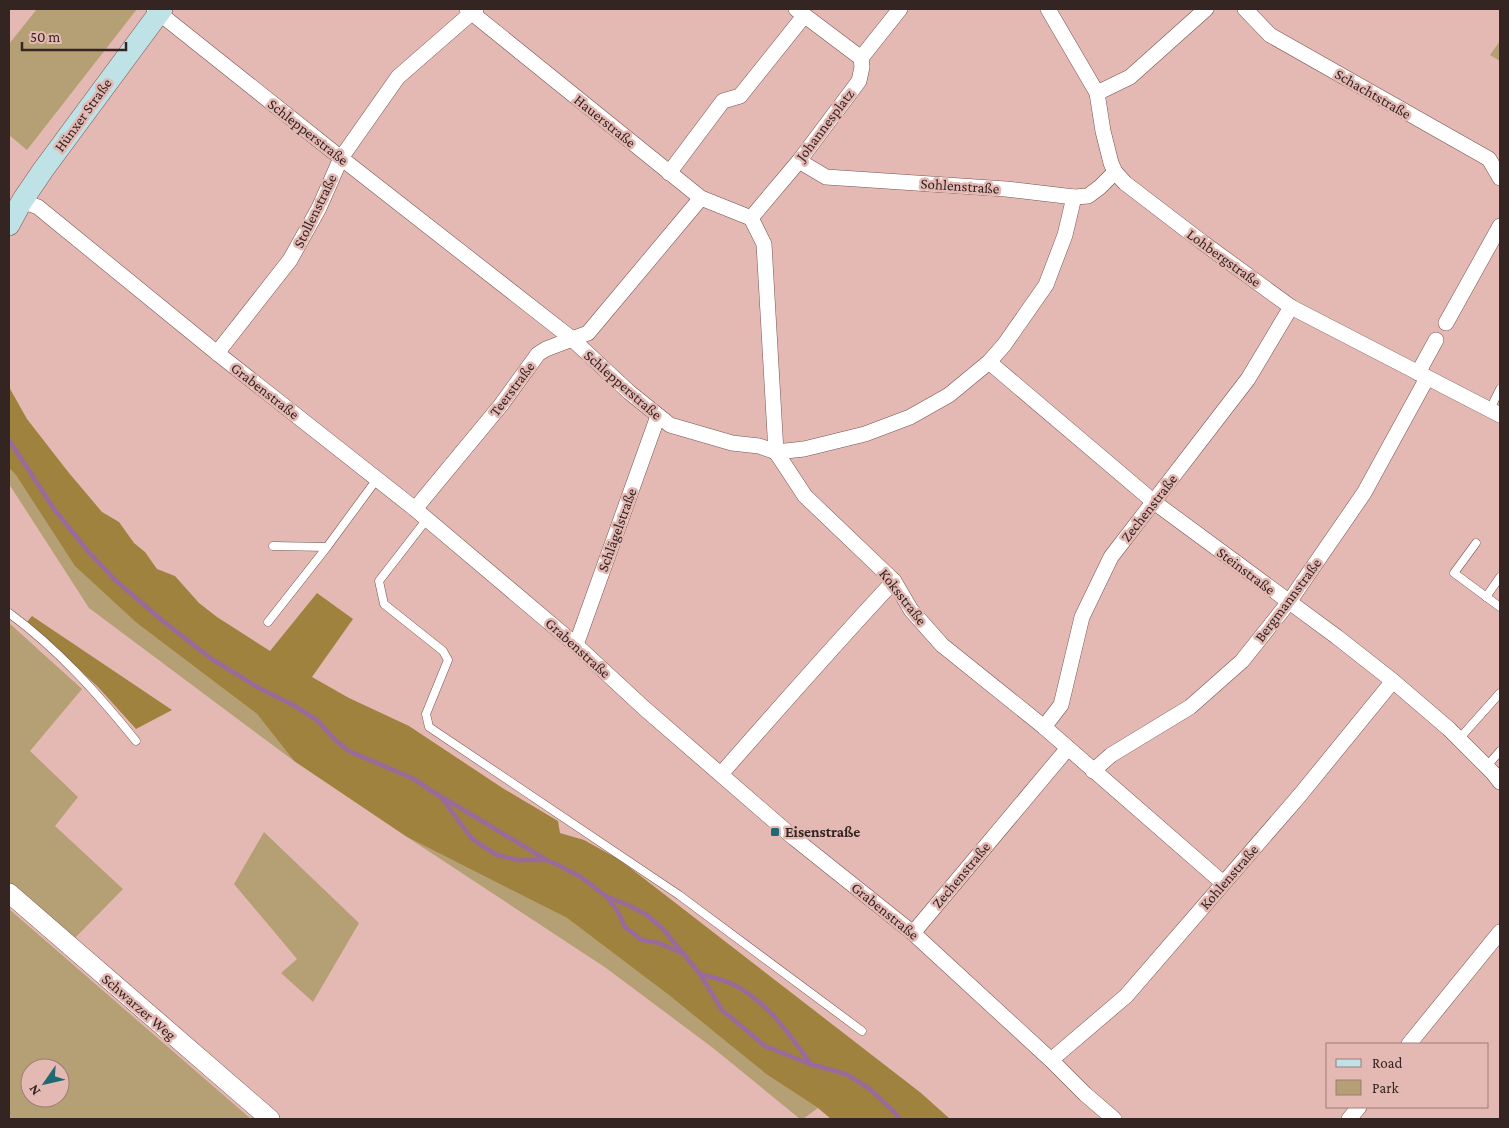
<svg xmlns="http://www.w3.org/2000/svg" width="1509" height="1128" viewBox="0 0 1509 1128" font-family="'Crimson Pro',serif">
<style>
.green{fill:#b4a074;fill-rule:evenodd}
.forest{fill:#9e823e}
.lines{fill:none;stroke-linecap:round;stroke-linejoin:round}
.stream{stroke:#9b6a9c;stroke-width:4.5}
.service-casing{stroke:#79534f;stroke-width:9}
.minor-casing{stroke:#79534f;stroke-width:16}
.tertiary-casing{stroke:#79534f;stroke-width:20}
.secondary-casing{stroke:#79534f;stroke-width:22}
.service{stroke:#fff;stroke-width:8}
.minor{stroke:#fff;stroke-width:15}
.tertiary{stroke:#fff;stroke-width:19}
.secondary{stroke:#bfe2e7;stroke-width:21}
.poi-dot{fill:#1e6972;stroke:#e4b9b3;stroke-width:2}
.labels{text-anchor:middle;stroke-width:5;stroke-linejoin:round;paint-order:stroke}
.street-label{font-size:15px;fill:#342422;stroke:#e4b9b3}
.poi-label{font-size:15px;font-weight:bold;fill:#342422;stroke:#e4b9b3;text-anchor:start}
</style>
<rect width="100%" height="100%" fill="#e4b9b3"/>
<g class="green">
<path d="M37 9H137L27 150 9 135V44Z"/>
<path d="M1500 41V61L1490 55Z"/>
<path d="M9 468 16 475 138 624 257 714 294 761 89 608 9 484Z"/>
<path d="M9 623 82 689 30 751 78 797 55 826 123 889 74 939 9 882Z"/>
<path d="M264 832 359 923 313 1002 281 973 297 959 234 884Z"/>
<path d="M407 837 567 918 670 995 766 1074 818 1108 803 1119H800L713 1048 606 968Z"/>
<path d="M9 909 251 1119H9ZM30 1068H60V1098H30Z"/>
</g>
<g class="forest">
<path d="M9 387 27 419 69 473 102 512 119 522 134 543 145 552 157 569 175 576 199 603 217 617 270 651 317 593 353 619 312 677 349 698 409 726 504 789 558 821 560 833 584 840 620 860 921 1093 950 1119H831L818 1108 766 1074 669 995 567 918 407 837 294 761 257 714 138 624 75 566 16 475 9 468Z"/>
<path d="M32 616 172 710 136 729 98 687 27 622Z"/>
</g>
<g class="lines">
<g class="stream">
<path d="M9 440 54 509 87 550 114 579 163 621 195 646 212 659 259 688 295 706 318 721 334 739 349 751 412 778 441 797 472 839 497 855 517 860H546L556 864 581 877 607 897 617 910 625 927 642 940 659 943 684 954"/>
<path d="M442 797 545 859"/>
<path d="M608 897 628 905 647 915 663 929 700 974 722 1010 765 1046 810 1064 846 1074 870 1089 896 1114 899 1119"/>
<path d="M700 974C710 977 721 979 730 983 765 999 789 1033 810 1063"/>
</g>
<g class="service-casing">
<g id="service">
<path d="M1490 409 1500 389"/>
<path d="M427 519 379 581 384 604 443 651 448 660 426 714 429 727 679 895 862 1031"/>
<path d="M1476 543 1454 573 1500 607"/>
<path d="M273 546 327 547 377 479"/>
<path d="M1486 597 1500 577"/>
<path d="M9 613C58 649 98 694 136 741"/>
<path d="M268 622 327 547"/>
<path d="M1459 739 1500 693"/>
<path d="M1487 766 1500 751"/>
</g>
</g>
<g class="minor-casing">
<g id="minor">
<path d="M154 9 341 158 571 338 629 392 670 425 732 443 759 446 776 452 804 449 865 434 910 417 949 395 989 362 1004 345 1046 285 1065 235 1074 197"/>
<path d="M467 9 701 198 751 218"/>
<path d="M1048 9 1097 93 1103 131 1111 163 1115 172 1125 183 1202 242 1291 307 1500 415"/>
<path d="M1245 9 1270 35 1489 159 1500 178"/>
<path d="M861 58 900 9"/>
<path d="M1097 93 1130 77 1206 9"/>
<path d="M799 161 826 177 1006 189 1074 197 1088 196 1100 187 1115 172"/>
<path d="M669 173 723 101 740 96 804 16"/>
<path d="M22 201 38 207 217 353 415 509 576 645 644 708 794 838 913 933 1051 1060 1085 1094 1114 1119"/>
<path d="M751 218 764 244 776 452 805 496 894 581 911 610 942 645 1044 727 1223 883"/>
<path d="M751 218 799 161 859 81 862 67 861 58 796 9"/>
<path d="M1446 323 1500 226"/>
<path d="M217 353 290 260 319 208 341 158 398 77 476 9"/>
<path d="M989 362 1154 502 1337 637 1393 681 1449 729 1493 773 1500 782"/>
<path d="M1418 373 1436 340"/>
<path d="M415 509 501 405 538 354 546 349 588 333 701 198"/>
<path d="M576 645 658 416"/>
<path d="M1044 727 1061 705 1082 617 1111 557 1248 379 1291 307"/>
<path d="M1093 771 1111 755 1190 707 1242 661 1289 602 1364 493 1427 378"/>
<path d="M721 774C778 709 835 644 894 581"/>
<path d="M913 933 1068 748"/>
<path d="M1409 1044 1500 932"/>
<path d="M1051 1060 1126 996 1300 795 1393 681"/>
<path d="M1349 1119 1359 1107"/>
</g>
</g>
<g class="tertiary-casing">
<path id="tertiary" d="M9 893 270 1119"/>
</g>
<g class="secondary-casing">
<path id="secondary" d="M9 225 22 201 43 170 162 9"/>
</g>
<use href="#service" class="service"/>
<use href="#minor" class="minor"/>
<use href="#tertiary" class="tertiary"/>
<use href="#secondary" class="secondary"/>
</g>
<rect class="poi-dot" x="770" y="827" width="10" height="10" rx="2.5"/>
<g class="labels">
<g class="street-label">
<text transform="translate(1373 94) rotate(30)" y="5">Schachtstraße</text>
<text transform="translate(83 115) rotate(-54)" y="5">Hünxer Straße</text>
<text transform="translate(605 121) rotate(39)" y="5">Hauerstraße</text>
<text transform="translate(825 125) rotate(-53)" y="5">Johannesplatz</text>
<text transform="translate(308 132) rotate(38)" y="5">Schlepperstraße</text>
<text transform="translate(960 186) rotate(4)" y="5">Sohlenstraße</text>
<text transform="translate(315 211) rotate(-64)" y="5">Stollenstraße</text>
<text transform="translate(1224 258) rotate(36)" y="5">Lohbergstraße</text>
<text transform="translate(623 385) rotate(41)" y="5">Schlepperstraße</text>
<text transform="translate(512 389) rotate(-53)" y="5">Teerstraße</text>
<text transform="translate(265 391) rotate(38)" y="5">Grabenstraße</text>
<text transform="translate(1149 508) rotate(-52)" y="5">Zechenstraße</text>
<text transform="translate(617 530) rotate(-70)" y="5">Schlägelstraße</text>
<text transform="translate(1246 571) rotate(37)" y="5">Steinstraße</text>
<text transform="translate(903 597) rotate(52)" y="5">Koksstraße</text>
<text transform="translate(1288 600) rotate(-53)" y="5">Bergmannstraße</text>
<text transform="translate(578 648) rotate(42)" y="5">Grabenstraße</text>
<text transform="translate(961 875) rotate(-50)" y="5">Zechenstraße</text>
<text transform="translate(1229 877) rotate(-49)" y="5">Kohlenstraße</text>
<text transform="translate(885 911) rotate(39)" y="5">Grabenstraße</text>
<text transform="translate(139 1007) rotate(41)" y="5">Schwarzer Weg</text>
</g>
<g class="poi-label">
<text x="785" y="837">Eisenstraße</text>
</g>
</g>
<rect width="1509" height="1128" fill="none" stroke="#342422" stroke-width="20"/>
<rect x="1326" y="1043" width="162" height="65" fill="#e4b9b3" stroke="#9e7d79"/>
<rect x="1336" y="1059" width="25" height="8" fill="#bfe2e7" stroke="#9e7d79"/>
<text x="1372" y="1068" font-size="15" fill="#342422">Road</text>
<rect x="1336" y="1080" width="25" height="15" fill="#b4a074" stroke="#9e7d79"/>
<text x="1372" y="1093" font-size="15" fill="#342422">Park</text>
<g transform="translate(45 1083) rotate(236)"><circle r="24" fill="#e4b9b3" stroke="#9e7d79"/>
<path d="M0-4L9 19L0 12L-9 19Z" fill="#1e6972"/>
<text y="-8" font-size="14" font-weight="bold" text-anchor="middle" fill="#342422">N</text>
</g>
<path d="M22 42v8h104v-8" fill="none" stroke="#342422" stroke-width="2.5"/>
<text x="30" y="42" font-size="15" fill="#342422" stroke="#e4b9b3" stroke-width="4" paint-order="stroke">50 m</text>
</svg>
